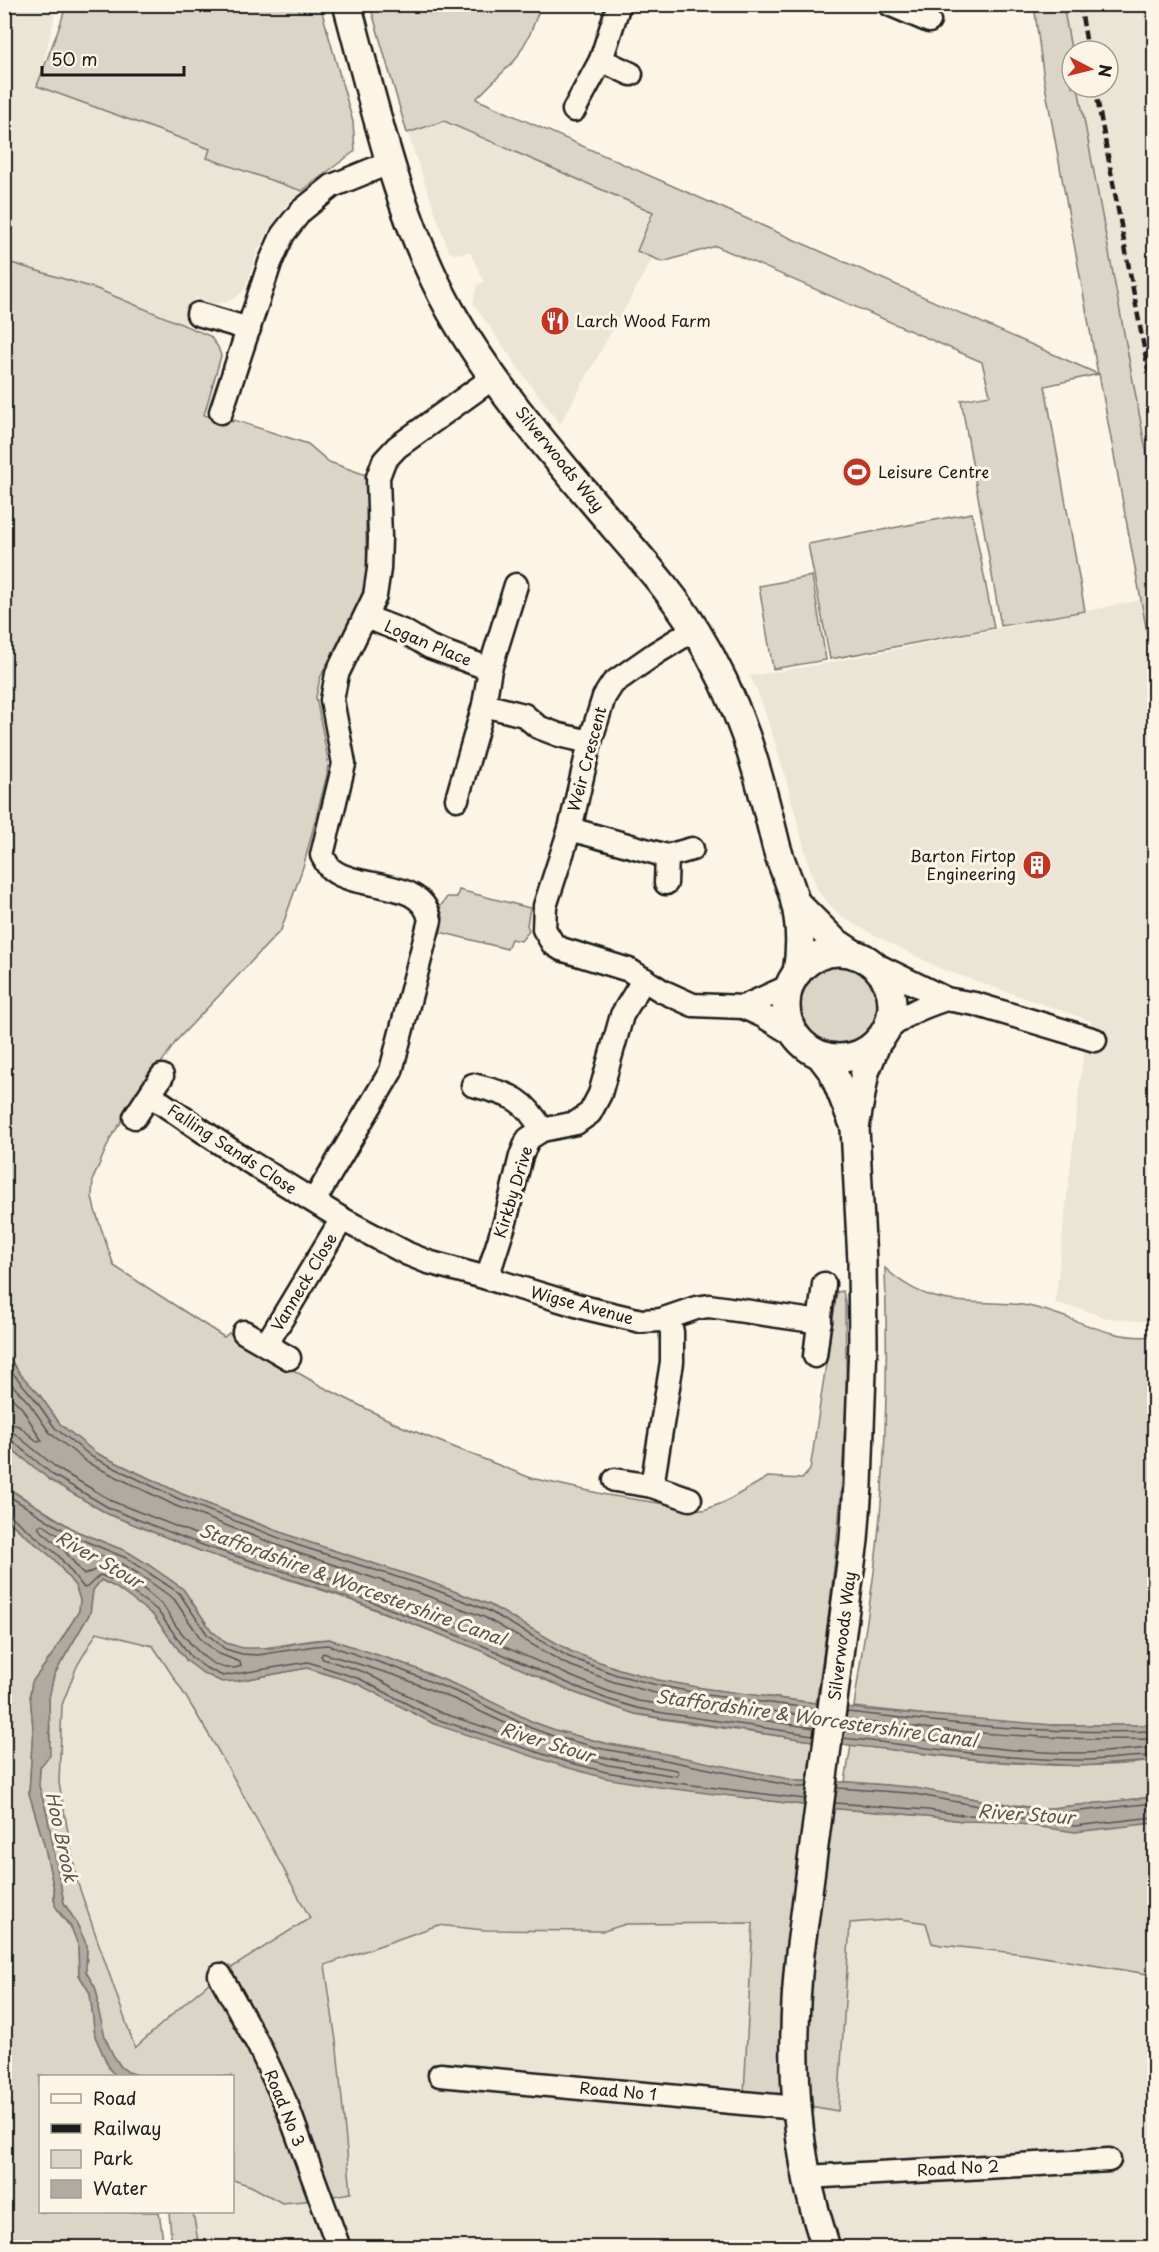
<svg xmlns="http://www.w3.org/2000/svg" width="1159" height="2252" viewBox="0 0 1159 2252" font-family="'Playpen Sans',sans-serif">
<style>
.built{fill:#ebe5d6}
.green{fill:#dbd5c8;stroke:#7c7872;stroke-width:1.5}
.water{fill:#b0aba1;stroke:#75726c;stroke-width:1.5}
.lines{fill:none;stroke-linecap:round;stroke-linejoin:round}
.shore{stroke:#575551;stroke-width:1.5}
.minor-casing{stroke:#1c1c1c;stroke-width:27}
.major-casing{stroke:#1c1c1c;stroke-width:32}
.minor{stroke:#fcf5e5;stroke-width:22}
.major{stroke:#fcf5e5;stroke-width:27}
.rail{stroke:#1c1c1c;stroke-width:4.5;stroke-dasharray:9 4.5;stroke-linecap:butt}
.labels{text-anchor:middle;stroke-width:6;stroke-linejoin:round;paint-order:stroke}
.poi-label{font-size:16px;fill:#1c1c1c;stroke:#fcf5e5;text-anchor:start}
.street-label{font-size:16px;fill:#1c1c1c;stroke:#fcf5e5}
.water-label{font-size:18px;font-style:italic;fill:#575551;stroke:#fcf5e5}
</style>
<rect width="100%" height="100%" fill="#fcf5e5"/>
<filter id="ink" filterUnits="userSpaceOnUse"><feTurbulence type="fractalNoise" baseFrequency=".0167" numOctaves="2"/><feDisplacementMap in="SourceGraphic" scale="12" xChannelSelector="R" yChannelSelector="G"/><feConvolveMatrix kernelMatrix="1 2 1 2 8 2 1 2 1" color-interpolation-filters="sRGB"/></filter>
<g filter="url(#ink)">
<g class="built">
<path d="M4 5H57L38 87 211 149 208 158 302 191 291 200 269 229 257 252 246 287 239 295 228 302 216 304 195 298 185 327 97 289 5 261Z"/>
<path d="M1062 5H1154V498L1077 87H1108V51H1072V59Z"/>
<path d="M438 116 674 220 560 424 521 372 473 303 477 285 484 282 470 252 455 254 449 252 406 129Z"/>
<path d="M1141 600 1154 670V1321L1148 1322 1107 1318 1081 1309 1055 1303 1083 1056 1091 1021 941 969 861 928 842 917 830 905 818 891 809 866 783 768 761 700 750 676 828 663Z"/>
<path d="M97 1632 153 1646 186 1695 315 1916 186 2002 135 2048 77 1881 59 1783 62 1705 77 1666Z"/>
<path d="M889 1917 927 1923 932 1943 1025 1954 1154 1975V2247L199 2248 193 2212H232L233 2180 251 2186 282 2203 297 2202 337 2048 325 1964 438 1925 484 1930 604 1931 626 1924 749 1922 769 1926Z"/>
</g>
<g class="green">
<path d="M66 5H320L353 122 355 151 302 191 207 158 210 149 37 86 61 22Z"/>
<path d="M370 5H541L530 34 516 59 476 99 1098 374 1044 80 1034 5H1063L1072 54V87H1078L1154 493V670L1099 374 1045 386 1085 611 1001 626 961 400 990 395 982 362 716 246 663 262 637 251 653 212 444 121 407 133Z"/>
<path d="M5 261 97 289 210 336 218 347 221 356 204 415 232 422 234 420 308 444 329 462 369 476C368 494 366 512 366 529 366 553 369 573 362 596L320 678 316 697 328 760 327 775 304 864 281 930 177 1040 111 1137 93 1179 92 1197 95 1210 114 1266 224 1337 229 1333 321 1386 401 1426 531 1478 607 1495 704 1510 725 1502 768 1477 802 1479 810 1470 837 1292 843 1291 845 1302C845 1334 847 1366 846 1398 843 1501 832 1602 816 1703L708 1689 658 1680 619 1669 572 1652 490 1605 430 1582 299 1539 182 1494 94 1452 60 1424 39 1394 21 1375 5 1353Z"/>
<path d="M972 513 994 628 830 659 808 544Z"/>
<path d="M812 576 826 660 773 669 759 586Z"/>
<path d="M459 890 530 908 527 925 529 931 521 941 511 939 507 949 440 932 443 917 440 907 447 897H457Z"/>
<circle cx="840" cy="1005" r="40"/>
<path d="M885 1268C899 1281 916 1292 935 1297 964 1305 993 1301 1022 1305 1069 1312 1106 1342 1154 1336V1725H1053L995 1722 854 1707C860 1662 868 1617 874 1572 887 1472 888 1369 885 1268Z"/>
<path d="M4 1443 50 1480 108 1514 203 1552 337 1595 475 1648 570 1691 606 1704 635 1714 662 1719 813 1741 807 1781H798L604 1743 555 1730 533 1722 461 1687 402 1663 329 1639 314 1640 258 1649H243L226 1643 211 1630 183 1589 168 1578 128 1552 76 1531 5 1486Z"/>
<path d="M4 1518 54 1559 76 1587 80 1600 79 1611 52 1655 32 1682 30 1694 33 1728 29 1793 44 1844 54 1889V1899L59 1913 74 1932 78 1945 79 1975 90 1993 95 2036 110 2070 117 2076H40V2212H159L164 2247H5Z"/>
<path d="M101 1580 117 1588 153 1615 187 1661 221 1681H237L307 1668 746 1798 827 1808 927 1816 962 1821 1154 1823V1975L1025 1954 941 1945 932 1943 926 1923 901 1919 850 1923 838 2111 744 2094 753 1923 626 1924 604 1931 484 1930 438 1925 325 1965 337 2048 351 2193 327 2197 228 1970 310 1918C260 1826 212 1733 153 1646L97 1632 77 1666 62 1705 59 1783 77 1881 135 2048 186 2002 214 1979 251 2046 315 2200 282 2203 251 2186 233 2180 232 2076H141L128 2072 121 2067 113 2055 102 2031 98 2009V1998L95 1987 86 1972 87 1946 76 1922 64 1903 47 1814 39 1786 40 1767 50 1740 49 1697 54 1675 90 1613 93 1590Z"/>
<path d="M851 1745C951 1756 1053 1774 1154 1761V1797L1042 1809 886 1785 845 1782Z"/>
<path d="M169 2212H193L199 2247H172Z"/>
</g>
<g class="water">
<path d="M5 1353 21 1375 39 1394 60 1424 96 1453 182 1494 248 1520 299 1539 430 1582 490 1605 572 1652 619 1669 658 1680 708 1689 868 1710 1053 1725H1154V1761L1080 1766 990 1761 813 1741 635 1714 570 1691 475 1648 337 1594 203 1552 108 1514 50 1480 5 1443Z"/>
<path d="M4 1486 76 1531 128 1552 146 1563 183 1589 211 1630 226 1643 243 1648H277L296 1643 329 1639 402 1663 461 1687 533 1722 555 1730 604 1743 666 1754 798 1781 850 1782 910 1787 1007 1805 1042 1809 1154 1797V1823L1075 1832 1005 1822 962 1821 927 1816 827 1808 659 1787 605 1778 562 1766 434 1724 358 1684 307 1668 237 1681 222 1682 203 1673 187 1661 153 1615 115 1587 101 1580 93 1590 90 1613 54 1675 49 1698 50 1755 40 1767 39 1786 47 1814 64 1903 76 1922 87 1946 86 1972 95 1987 98 1998V2009L106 2040 113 2055 121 2067 128 2072 141 2076H117L110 2070 95 2036 90 1993 79 1975 78 1945 71 1927 55 1906 54 1889 44 1844 29 1793 33 1728 30 1694 32 1682 52 1655 79 1611 80 1600 76 1587 54 1559 5 1518Z"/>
</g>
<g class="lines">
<g class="shore">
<path d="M4 1363 34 1398 55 1428 92 1457 179 1499 297 1545 428 1587 487 1610 569 1657 617 1675 657 1685 707 1695 817 1709"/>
<path d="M4 1376 29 1403 50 1433 88 1463 176 1506 295 1552 425 1595 484 1617 566 1664 614 1682 655 1693 706 1702 816 1717"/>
<path d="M4 1390 22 1408 42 1441 38 1442 19 1426 4 1422"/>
<path d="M4 1431 14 1433 58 1469 114 1502 208 1539 341 1582 480 1636 575 1678 610 1692 638 1701 665 1705 814 1728"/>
<path d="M4 1439 11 1440 53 1475 111 1509 205 1546 339 1589 477 1643 572 1685 607 1699 637 1708 663 1713 813 1735"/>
<path d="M4 1493 73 1536 126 1558 164 1583 179 1593 207 1634 225 1649 242 1654 258 1655 315 1646 328 1645 399 1669 459 1693 531 1728 553 1736 603 1749 665 1760 797 1787H807"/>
<path d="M4 1514 11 1516 58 1555 84 1588 87 1587 100 1575 118 1582 157 1610 191 1657 206 1668 223 1676 308 1662 360 1679 436 1719 564 1761 606 1772 660 1781 805 1799"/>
<path d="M42 1524 70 1543 122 1564 139 1574 174 1599 201 1639 217 1653 240 1662 241 1666C215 1677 191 1645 177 1627 171 1620 168 1610 161 1604 146 1590 122 1570 101 1567L84 1575 64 1550 39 1529V1526Z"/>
<path d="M323 1653 397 1676 456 1700 532 1736 533 1740 529 1742 439 1712 364 1672 323 1659 321 1656Z"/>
<path d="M847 1712C949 1723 1051 1735 1154 1731"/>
<path d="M846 1720C949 1731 1051 1741 1154 1739"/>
<path d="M844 1731C923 1738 1002 1753 1081 1753 1106 1753 1130 1749 1154 1748"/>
<path d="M843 1738C922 1746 1002 1760 1081 1760 1106 1760 1130 1756 1154 1756"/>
<path d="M572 1749 602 1757 677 1770 679 1774 676 1776 608 1765 570 1754 569 1751Z"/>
<path d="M835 1803 928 1810 963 1815 1000 1816 1003 1813 1000 1810 909 1793 837 1788"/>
<path d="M1154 1803 1043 1815 1023 1813 1020 1816 1023 1819 1075 1826 1154 1817"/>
</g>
<g class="minor-casing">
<g id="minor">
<path d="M889 4 929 21"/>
<path d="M601 60 631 74"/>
<path d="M574 110 601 60 619 4"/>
<path d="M198 314 249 329"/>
<path d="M221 412 270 263 283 234 301 211 332 186 391 162"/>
<path d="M366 617 405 632 430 647 490 669"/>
<path d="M695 629 656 653 613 683 604 697 590 742 570 829 545 906 544 929 553 944 561 949 629 970 662 991 693 1005 743 1007 790 986"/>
<path d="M484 705 524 715 538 727 559 735 590 742"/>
<path d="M457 799 484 705 490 669 516 585"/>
<path d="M570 829 667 856 692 849"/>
<path d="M666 883 667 856"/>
<path d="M870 962 946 999 975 1004 1095 1040"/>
<path d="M743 1007 763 1016 796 1036"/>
<path d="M883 1034C904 1014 919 1008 946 999"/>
<path d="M473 1085C509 1095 523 1096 542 1130"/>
<path d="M150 1095 232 1151 342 1219 408 1254 428 1262 487 1278 586 1308 641 1321 661 1320 696 1308 709 1306 820 1322"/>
<path d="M135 1117 162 1076"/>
<path d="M314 1201 391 1071 430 920C423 878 360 891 332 870 327 866 325 860 322 855L344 764 332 700 337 674 375 596 379 569 380 538 378 477 384 461 397 447 494 377"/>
<path d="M487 1278 505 1222 521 1156 528 1139 542 1130 576 1123 590 1113 600 1094 622 1015 644 979"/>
<path d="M244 1332 289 1358"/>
<path d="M266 1345 342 1219"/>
<path d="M815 1356 824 1284"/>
<path d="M615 1480 652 1486 690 1499"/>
<path d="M652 1486 672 1362V1332L668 1318"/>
<path d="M220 1975 259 2046 287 2106 339 2248"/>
<path d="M440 2075 797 2108"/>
<path d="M807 2177 1109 2160"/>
</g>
</g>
<g class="major-casing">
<g id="major">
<path d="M347 4C375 107 398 216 450 310 493 387 558 460 615 528 643 561 673 594 696 631 740 702 757 766 776 845 781 865 791 883 795 902 801 926 801 949 797 973"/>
<path d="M795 902 834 941 855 955"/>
<circle cx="839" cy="1005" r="53"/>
<path d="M820 1055 833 1072 855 1127"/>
<path d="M826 2248C819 2224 811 2201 807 2177 792 2103 792 2028 800 1953L854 1540 858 1485 863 1343 862 1261 855 1128 865 1072 877 1042"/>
</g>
</g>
<use href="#minor" class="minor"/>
<use href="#major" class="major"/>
<g class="rail">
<path d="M1080 4 1088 51"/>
<path d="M1095 87 1154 401"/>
</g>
</g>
</g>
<defs>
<g id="restaurant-disc" transform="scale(1.5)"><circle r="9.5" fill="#c8321e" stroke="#fcf5e5"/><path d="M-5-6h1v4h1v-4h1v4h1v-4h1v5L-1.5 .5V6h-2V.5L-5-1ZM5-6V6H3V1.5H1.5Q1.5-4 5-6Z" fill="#fff"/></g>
<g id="stadium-disc" transform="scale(1.5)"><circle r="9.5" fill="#c8321e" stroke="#fcf5e5"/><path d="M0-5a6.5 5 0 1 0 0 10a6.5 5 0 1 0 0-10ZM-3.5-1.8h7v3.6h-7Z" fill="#fff"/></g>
<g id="building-disc" transform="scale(1.5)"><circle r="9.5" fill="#c8321e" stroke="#fcf5e5"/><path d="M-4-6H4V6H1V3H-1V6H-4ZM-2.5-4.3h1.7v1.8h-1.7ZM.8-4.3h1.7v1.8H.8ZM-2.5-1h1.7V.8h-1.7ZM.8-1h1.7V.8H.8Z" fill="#fff"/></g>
</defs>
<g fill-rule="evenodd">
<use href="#restaurant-disc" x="555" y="321"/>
<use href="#stadium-disc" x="857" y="472"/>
<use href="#building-disc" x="1037" y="865"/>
</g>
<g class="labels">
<g class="poi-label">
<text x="576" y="327">Larch Wood Farm</text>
<text x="878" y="478">Leisure Centre</text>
<text x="1016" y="862" text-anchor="end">Barton Firtop<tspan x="1016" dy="18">Engineering</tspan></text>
</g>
<g class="street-label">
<text transform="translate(560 459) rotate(51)" y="6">Silverwoods Way</text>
<text transform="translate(428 643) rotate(23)" y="6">Logan Place</text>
<text transform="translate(587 759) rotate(-75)" y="6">Weir Crescent</text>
<text transform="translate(232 1149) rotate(33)" y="6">Falling Sands Close</text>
<text transform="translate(513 1192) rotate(-73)" y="6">Kirkby Drive</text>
<text transform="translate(304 1282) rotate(-59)" y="6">Vanneck Close</text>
<text transform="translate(582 1305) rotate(15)" y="6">Wigse Avenue</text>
<text transform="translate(842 1636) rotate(-83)" y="6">Silverwoods Way</text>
<text transform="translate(618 2091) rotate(5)" y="6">Road No 1</text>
<text transform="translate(285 2108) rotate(68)" y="6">Road No 3</text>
<text transform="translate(958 2168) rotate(-3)" y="6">Road No 2</text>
</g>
<g class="water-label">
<text transform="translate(99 1560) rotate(30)" y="6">River Stour</text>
<text transform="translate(352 1585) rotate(20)" y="6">Staffordshire &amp; Worcestershire Canal</text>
<text transform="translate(816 1719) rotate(8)" y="6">Staffordshire &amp; Worcestershire Canal</text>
<text transform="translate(547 1743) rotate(17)" y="6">River Stour</text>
<text transform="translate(1026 1815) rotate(4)" y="6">River Stour</text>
<text transform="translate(61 1837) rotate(78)" y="6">Hoo Brook</text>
</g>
</g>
<rect width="1159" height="2252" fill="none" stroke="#fcf5e5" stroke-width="24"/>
<rect x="12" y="12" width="1135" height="2228" fill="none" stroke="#1c1c1c" stroke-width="2" filter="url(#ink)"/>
<rect x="39" y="2075" width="195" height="138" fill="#fcf5e5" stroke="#a29e95" stroke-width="1.5"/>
<rect x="51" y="2094" width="30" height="9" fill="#fcf5e5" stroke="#a29e95" stroke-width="1.5"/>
<text x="93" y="2105" font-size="18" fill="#1c1c1c">Road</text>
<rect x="51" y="2124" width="30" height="9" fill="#1c1c1c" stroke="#a29e95" stroke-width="1.5"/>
<text x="93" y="2135" font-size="18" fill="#1c1c1c">Railway</text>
<rect x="51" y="2150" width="30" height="18" fill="#dbd5c8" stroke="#a29e95" stroke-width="1.5"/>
<text x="93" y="2165" font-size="18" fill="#1c1c1c">Park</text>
<rect x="51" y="2180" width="30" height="18" fill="#b0aba1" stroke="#a29e95" stroke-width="1.5"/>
<text x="93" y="2195" font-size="18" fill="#1c1c1c">Water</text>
<g transform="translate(1090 69) rotate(97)"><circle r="28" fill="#fcf5e5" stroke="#a29e95" stroke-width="1.5"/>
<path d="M0-4.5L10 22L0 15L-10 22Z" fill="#c8321e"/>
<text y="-9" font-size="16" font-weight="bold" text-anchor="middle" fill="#1c1c1c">N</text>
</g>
<path d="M42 66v9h142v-9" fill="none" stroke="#1c1c1c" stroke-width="3"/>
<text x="51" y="66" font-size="18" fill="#1c1c1c" stroke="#fcf5e5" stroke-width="4.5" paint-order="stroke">50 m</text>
</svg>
